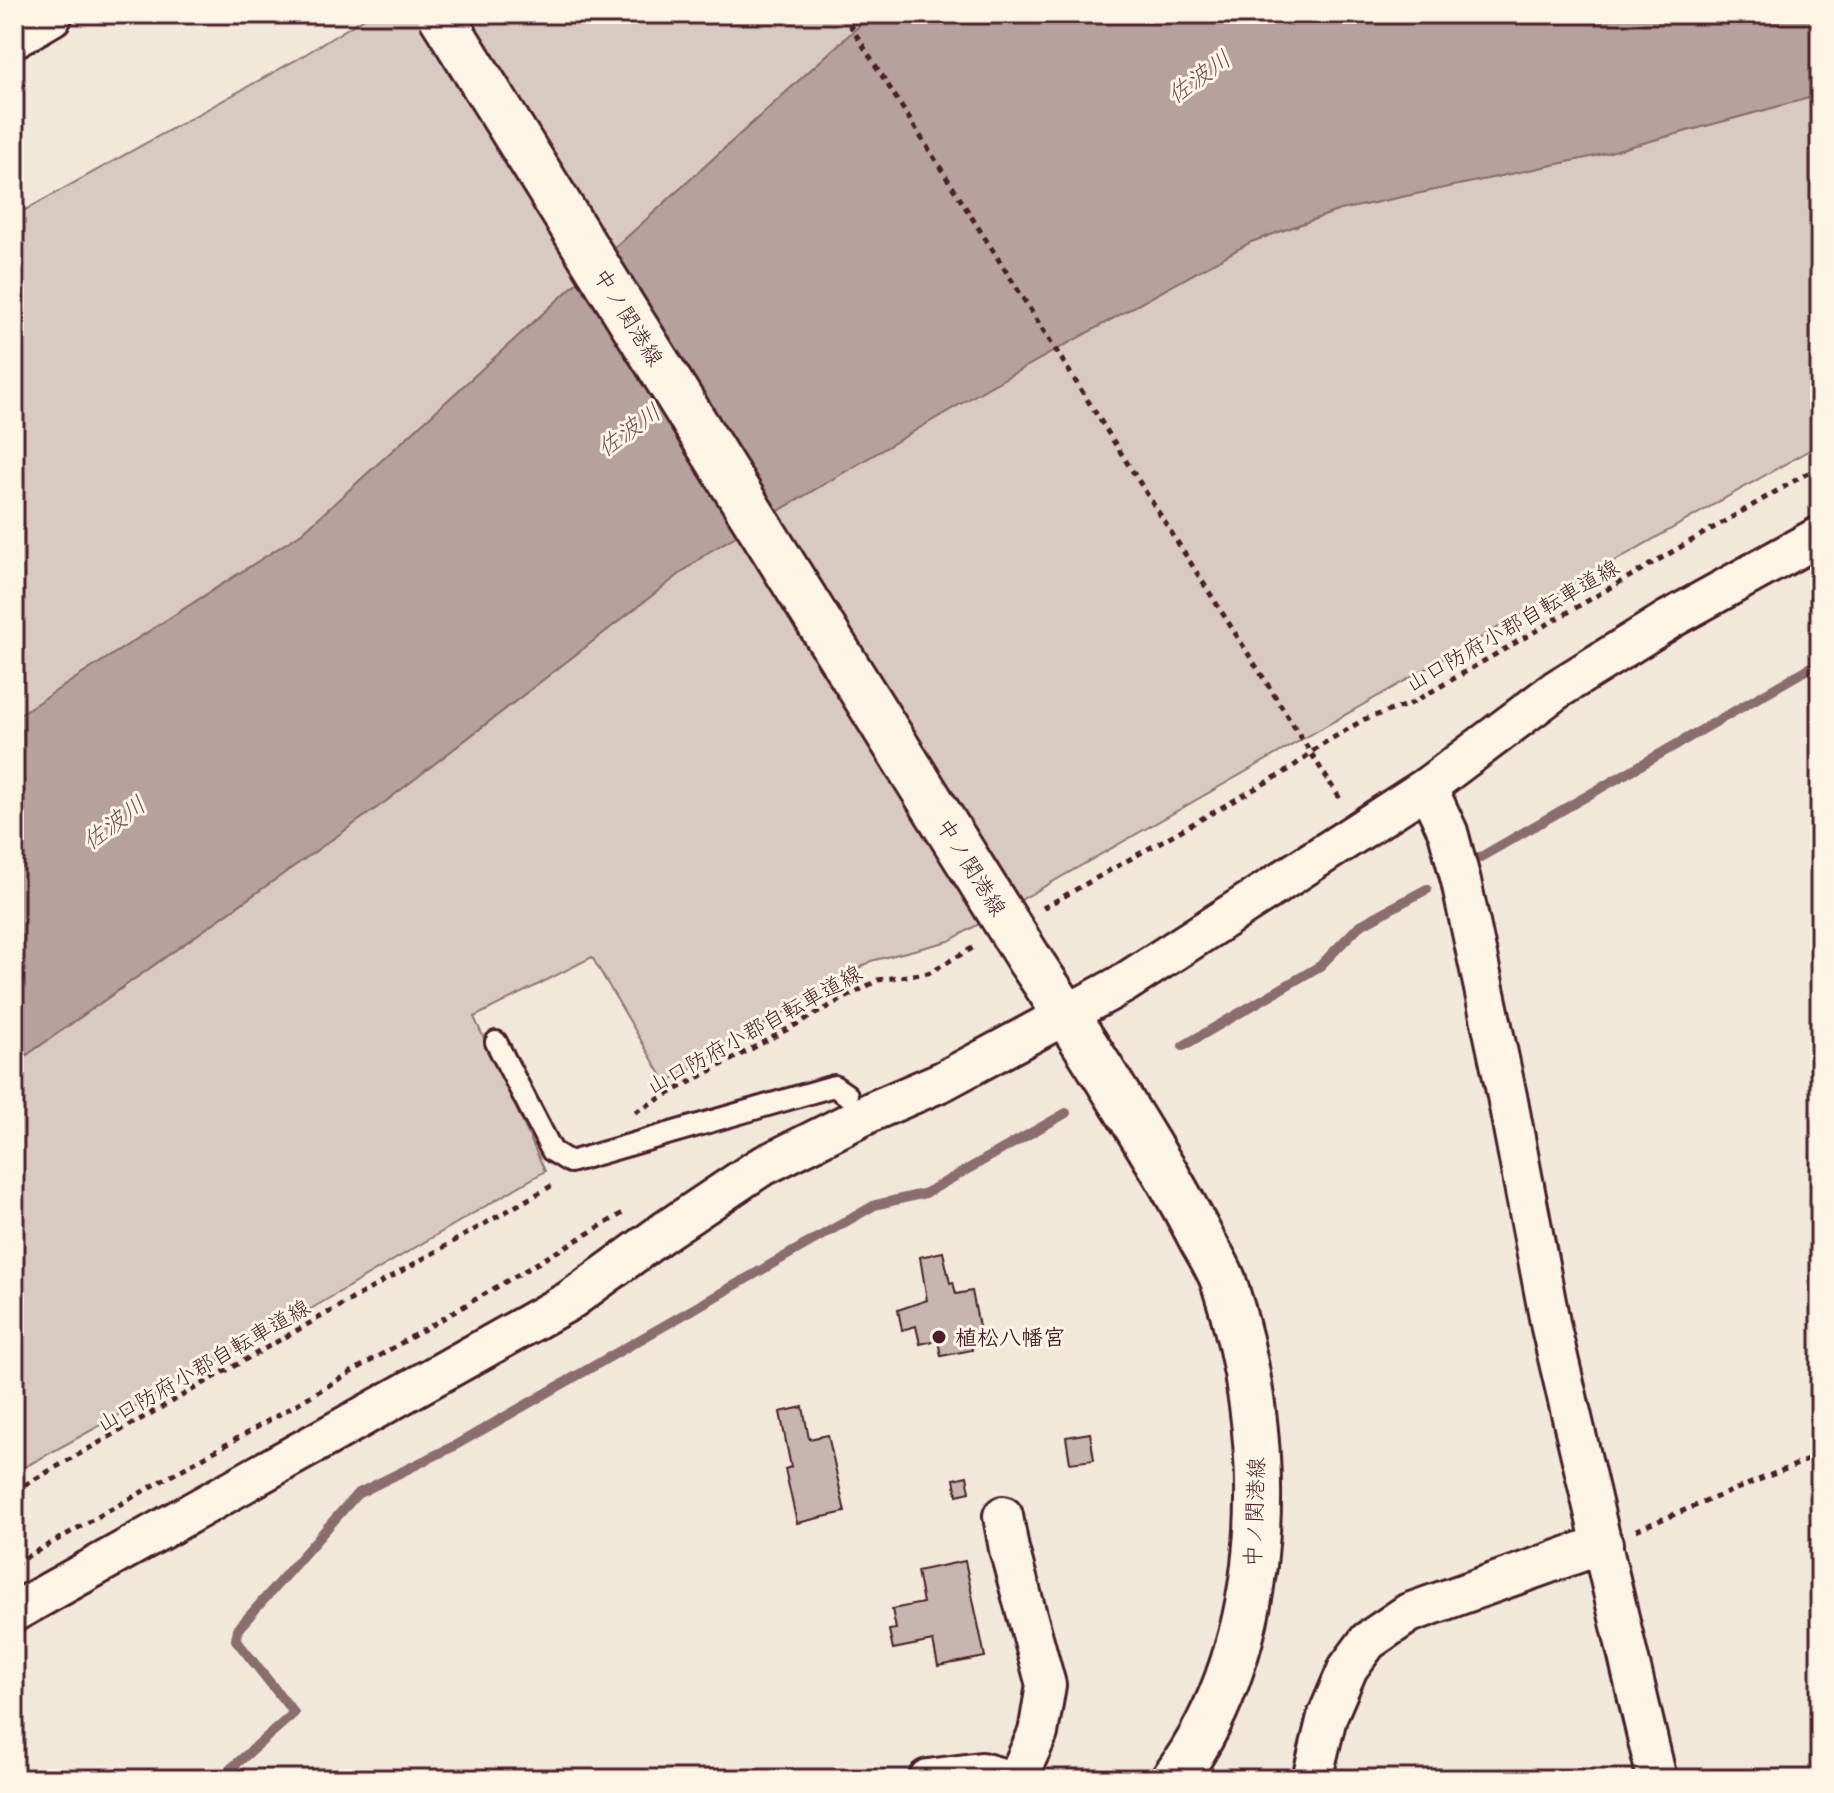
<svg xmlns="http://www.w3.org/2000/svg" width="1834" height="1793" viewBox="0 0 1834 1793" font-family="Kalam,'Klee One',sans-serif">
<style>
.green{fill:#d8cac0;stroke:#917476;stroke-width:2}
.water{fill:#b6a19c;stroke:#8b6d6f;stroke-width:2}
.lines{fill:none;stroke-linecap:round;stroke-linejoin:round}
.stream{stroke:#8b6d6f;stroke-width:10}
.building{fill:#c7b6af;stroke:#4a1f2b;stroke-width:2}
.service-casing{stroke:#4a1f2b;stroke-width:26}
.minor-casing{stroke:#4a1f2b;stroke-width:44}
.secondary-casing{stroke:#4a1f2b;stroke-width:50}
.path{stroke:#4a1f2b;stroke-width:5;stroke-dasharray:6 6;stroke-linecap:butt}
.service{stroke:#fcf5e5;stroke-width:20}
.minor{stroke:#fcf5e5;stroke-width:38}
.secondary{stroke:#fcf5e5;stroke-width:44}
.secondary-bridge-casing{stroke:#4a1f2b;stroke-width:50;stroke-linecap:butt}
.path-bridge{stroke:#4a1f2b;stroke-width:5;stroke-dasharray:6 6;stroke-linecap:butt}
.secondary-bridge{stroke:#fcf5e5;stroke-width:44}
.poi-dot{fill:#4a1f2b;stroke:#fcf5e5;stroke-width:3}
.labels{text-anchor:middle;stroke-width:6;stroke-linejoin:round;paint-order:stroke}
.street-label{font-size:22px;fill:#4a1f2b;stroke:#fcf5e5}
.poi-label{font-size:22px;font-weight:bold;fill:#4a1f2b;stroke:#fcf5e5;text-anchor:start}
.water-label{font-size:24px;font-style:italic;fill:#704c53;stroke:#fcf5e5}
</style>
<rect width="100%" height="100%" fill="#f1e8da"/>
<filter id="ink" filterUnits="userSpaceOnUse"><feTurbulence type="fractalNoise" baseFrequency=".0125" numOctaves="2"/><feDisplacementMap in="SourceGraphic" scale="16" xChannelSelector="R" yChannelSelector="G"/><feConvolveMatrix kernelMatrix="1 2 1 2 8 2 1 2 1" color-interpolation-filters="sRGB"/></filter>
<g filter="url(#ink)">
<g class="green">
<path d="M371 14H872L302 533 14 718V216L296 60Z"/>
<path d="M1820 95V444L949 941 871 961 666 1083 592 957 474 1017 545 1171 309 1310 14 1473V1064L385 802 707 553 989 387 1251 242 1340 210 1595 156Z"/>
</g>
<path class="water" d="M872 14H1820V95L1595 156 1340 210 1251 242 989 387 707 553 385 802 14 1064V718L302 533Z"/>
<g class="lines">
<g class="stream">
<path d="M1479 858 1820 662"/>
<path d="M1183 1046 1320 966 1359 926 1427 889"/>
<path d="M233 1779 227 1772 294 1713 236 1640 238 1629 357 1494 454 1446 875 1205 926 1193 1066 1113"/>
</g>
</g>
<g class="building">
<path d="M943 1252 950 1283 953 1282 956 1294 972 1291 980 1332 969 1334 972 1350 941 1356 938 1340 920 1344 916 1326 902 1330 898 1310 927 1300 920 1257Z"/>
<path d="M803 1407 809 1439 828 1435 845 1512 797 1523 785 1469 791 1467 780 1412Z"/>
<path d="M1090 1433 1094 1460 1070 1463 1066 1437Z"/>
<path d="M967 1476 970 1492 957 1495 954 1479Z"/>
<path d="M965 1561 985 1657 938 1666 933 1641 893 1649 889 1630 896 1629 892 1609 923 1603 917 1571Z"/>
</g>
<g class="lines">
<g class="service-casing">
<path id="service" d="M496 1042 552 1151 570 1162 834 1086 847 1095"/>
</g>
<g class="minor-casing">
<g id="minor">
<path d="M1427 787 1448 832 1461 881 1507 1096 1551 1328 1657 1779"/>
<path d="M1003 1516 1009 1549 1046 1685 1038 1733 1017 1779"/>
<path d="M14 1612 569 1301 665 1231 759 1168 873 1111 943 1081 1123 984 1427 787 1556 690 1670 619 1820 536"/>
<path d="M928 1779 981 1772 1006 1779"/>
<path d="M1312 1779 1327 1717 1348 1668 1368 1641 1409 1613 1603 1544"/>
</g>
</g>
<g class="secondary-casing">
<g id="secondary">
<path d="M14 35 50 14"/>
<path d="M1029 959C1073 1024 1115 1090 1156 1158 1173 1185 1188 1213 1203 1242 1210 1254 1218 1267 1223 1280 1276 1437 1276 1642 1174 1779"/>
</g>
</g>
<g class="path">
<path d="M1330 783 1342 802"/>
<path d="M1043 908 1290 769 1319 746 1365 719 1410 704 1820 466"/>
<path d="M635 1112 878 980 928 973 976 946"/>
<path d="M14 1491 553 1185"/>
<path d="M1636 1530 1820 1455"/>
<path d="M14 1564 261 1425 623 1213"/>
</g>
<use href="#service" class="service"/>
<use href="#minor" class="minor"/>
<use href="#secondary" class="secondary"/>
<g class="secondary-bridge-casing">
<path id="secondary-bridge" d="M440 14 1029 959"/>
</g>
<path class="path-bridge" d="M843 14 1330 783"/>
<use href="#secondary-bridge" class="secondary-bridge"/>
</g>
</g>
<circle class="poi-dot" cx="939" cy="1337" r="8"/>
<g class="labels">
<g class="street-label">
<text transform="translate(629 317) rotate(58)" y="8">中ノ関港線</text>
<text transform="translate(1512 625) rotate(-30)" y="8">山口防府小郡自転車道線</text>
<text transform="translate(972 867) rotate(58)" y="8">中ノ関港線</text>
<text transform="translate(754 1029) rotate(-29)" y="8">山口防府小郡自転車道線</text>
<text transform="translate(203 1365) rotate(-30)" y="8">山口防府小郡自転車道線</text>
<text transform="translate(1254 1512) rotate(-88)" y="8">中ノ関港線</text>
</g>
<g class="poi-label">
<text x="955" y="1345">植松八幡宮</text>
</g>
<g class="water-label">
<text transform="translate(1199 77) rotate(-36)" y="8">佐波川</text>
<text transform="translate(629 430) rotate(-36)" y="8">佐波川</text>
<text transform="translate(114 823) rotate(-37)" y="8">佐波川</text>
</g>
</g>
<rect width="1834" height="1793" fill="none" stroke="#fcf5e5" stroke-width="48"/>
<rect x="24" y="24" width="1786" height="1745" fill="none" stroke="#4a1f2b" stroke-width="3" filter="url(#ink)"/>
</svg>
